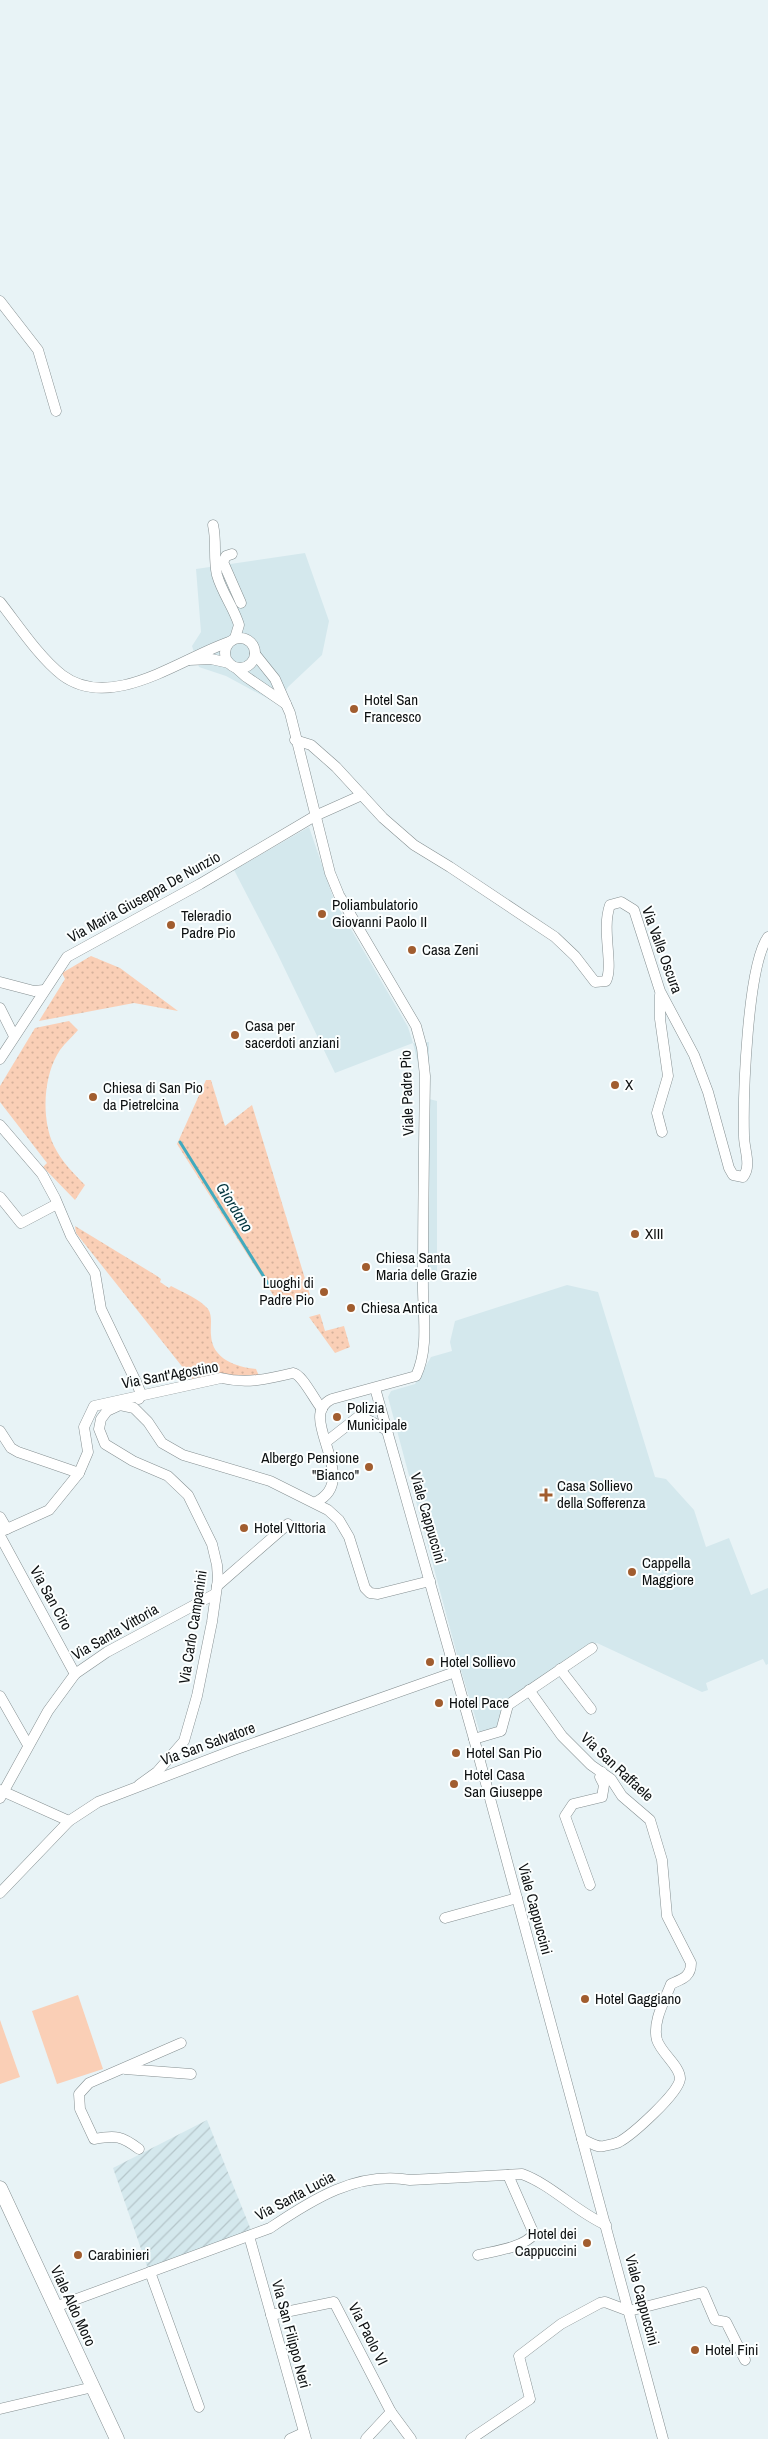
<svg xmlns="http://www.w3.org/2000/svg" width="768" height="2439" viewBox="0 0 768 2439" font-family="'Archivo Narrow',sans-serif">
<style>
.built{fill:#d4e8ed}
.industrial{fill:url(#industrial-furrows)}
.park{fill:#facfb6}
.garden{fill:url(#garden-dots)}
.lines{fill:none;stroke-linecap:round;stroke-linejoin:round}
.stream{stroke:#41aabe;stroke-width:3}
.minor-casing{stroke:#858f91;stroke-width:11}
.major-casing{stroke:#858f91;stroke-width:15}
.minor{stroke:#fff;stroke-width:10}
.major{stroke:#fff;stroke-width:14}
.poi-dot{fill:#a15d2f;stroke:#fcffff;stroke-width:2}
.labels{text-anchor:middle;stroke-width:4;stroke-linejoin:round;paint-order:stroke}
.poi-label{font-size:15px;fill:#0e1112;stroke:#fcffff;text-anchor:start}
.street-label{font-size:15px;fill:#0e1112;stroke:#fcffff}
.water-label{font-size:16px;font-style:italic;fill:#03363f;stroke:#fcffff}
</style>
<defs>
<pattern id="industrial-furrows" width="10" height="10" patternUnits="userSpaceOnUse" patternTransform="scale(1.25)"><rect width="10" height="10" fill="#d4e8ed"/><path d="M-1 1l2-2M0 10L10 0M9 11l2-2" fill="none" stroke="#b5c6ca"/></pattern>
<pattern id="garden-dots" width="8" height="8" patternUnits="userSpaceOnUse" patternTransform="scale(1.25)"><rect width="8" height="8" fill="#facfb6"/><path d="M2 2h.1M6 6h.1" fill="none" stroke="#d5b19b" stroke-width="1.8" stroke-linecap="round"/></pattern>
</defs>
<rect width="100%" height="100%" fill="#e8f3f6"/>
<g class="built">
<path d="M305 553 329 621 322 655 288 687 278 704 226 676 199 667 192 646 201 632 196 569Z"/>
<path d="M309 827 334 900 408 1027 413 1043 429 1042V1099L437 1101V1281L428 1282 420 1278 421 1077 413 1043 335 1073 277 953 234 870Z"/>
<path d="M567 1285 598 1292 655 1477 666 1479 694 1510 706 1547 729 1538 751 1595 768 1588V1664L766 1665 763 1659 706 1683 708 1690 702 1692 597 1643 591 1644 503 1703 499 1728 480 1733 463 1677 388 1397 391 1391 415 1384 431 1357 452 1351 450 1342 455 1321Z"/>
</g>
<path class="industrial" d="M207 2120 251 2230 148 2269 113 2168Z"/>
<g class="park">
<path d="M78 1995 103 2069 57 2084 32 2011Z"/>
<path d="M0 2020 20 2077 0 2084Z"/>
</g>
<g class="garden">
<path d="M91 956 120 968 178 1011 134 1003 39 1021 65 979 62 973Z"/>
<path d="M69 1021 78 1030C73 1036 65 1043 60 1050 43 1075 41 1119 54 1146 62 1162 73 1173 85 1185L75 1200 43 1167 47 1163 0 1102V1086L35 1028Z"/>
<path d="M206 1080H211L225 1126 252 1105 310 1295 281 1304 282 1309 177 1144Z"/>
<path d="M75 1226 157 1276 161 1279 160 1282 169 1288 171 1286C182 1292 200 1299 208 1309 213 1316 210 1327 211 1335 212 1359 236 1367 256 1369L259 1376 241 1377 220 1373 192 1379 76 1233Z"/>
<path d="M320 1314 325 1331 344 1326 350 1347 335 1353 309 1317Z"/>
</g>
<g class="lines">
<path class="stream" d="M180 1142 269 1285"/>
<g class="minor-casing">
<g id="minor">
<path d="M0 301 38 350 56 411"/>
<path d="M213 525C217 542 213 558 217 575 222 593 234 608 239 625L235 638"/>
<path d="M232 554 226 556 223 562 241 603"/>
<path d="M0 602C18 625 39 657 62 675 111 712 180 659 229 642"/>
<circle cx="240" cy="653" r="15"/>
<path d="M255 654 275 679 290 713 330 873 339 895 416 1026 422 1048 425 1076C424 1143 423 1211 423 1279 422 1311 430 1346 416 1376L332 1399C294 1416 363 1479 316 1502"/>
<path d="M189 660 211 659 229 663"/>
<path d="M236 668 245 676 286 704"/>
<path d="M295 740 311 745 336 767 383 818 414 845 450 867 555 937 575 956 595 982 606 981C614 965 601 930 610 905L621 902 634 910 660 991 694 1055 708 1092 729 1168 733 1175 743 1177C752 1166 744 1149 744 1136 743 1097 747 966 768 937"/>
<path d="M0 982 34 991 44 990"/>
<path d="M660 995V1019L668 1076 657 1113 662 1132"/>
<path d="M0 1008 14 1036"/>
<path d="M0 1059 67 957 200 884 315 816 362 795"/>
<path d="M0 1125 42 1174 55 1198 71 1236 95 1273 101 1309 137 1384 141 1394 139 1399"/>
<path d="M0 1197 21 1223 57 1204"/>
<path d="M375 1388 474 1739 663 2439"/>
<path d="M0 1431 11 1448 18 1452 79 1473"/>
<path d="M326 1442 358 1417 364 1418 387 1430"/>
<path d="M0 1517 7 1529"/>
<path d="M0 1532 49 1510 79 1473 88 1452 84 1427 94 1406 221 1378C247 1384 268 1379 293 1373 302 1374 315 1401 322 1409"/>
<path d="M0 1536 75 1674"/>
<path d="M217 1586 288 1524"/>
<path d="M560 1669 591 1709"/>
<path d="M529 1690 562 1736 591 1765 611 1779 622 1796 650 1820 662 1860 667 1916 691 1963C691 1977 682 1979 671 1984 665 2000 652 2022 657 2040 661 2053 681 2067 680 2079 678 2094 632 2135 619 2142 615 2144 608 2145 604 2146 597 2148 589 2142 582 2139"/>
<path d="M0 1696 28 1745"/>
<path d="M474 1739 501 1731 508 1705 592 1648"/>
<path d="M139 1785 157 1772 184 1741 197 1696 212 1622 218 1579 217 1565 212 1544 188 1495 168 1476 133 1461 105 1444 99 1429 101 1419 107 1411 120 1405 134 1408 148 1422 162 1443 183 1455 270 1481 328 1510 339 1520 349 1537 365 1588 370 1593 378 1594 430 1581"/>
<path d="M0 1790 69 1821"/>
<path d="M0 1798 48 1711 75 1674 107 1652 215 1594"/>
<path d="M590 1885 565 1816 573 1804 602 1797 604 1785 600 1777 602 1772"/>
<path d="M0 1893 69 1821 98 1802 234 1750 455 1672"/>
<path d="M445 1918 517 1898"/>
<path d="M125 2069 191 2074"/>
<path d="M139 2149C122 2136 116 2135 94 2139L80 2109 79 2094 89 2083 181 2043"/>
<path d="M249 2236 306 2439"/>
<path d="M478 2255C494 2251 523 2248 534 2234L508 2175"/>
<path d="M150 2272 199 2407"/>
<path d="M55 2307 270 2228C313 2199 357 2171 410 2180L522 2174C552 2185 575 2211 606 2225"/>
<path d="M271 2315 334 2302 391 2412 411 2439"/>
<path d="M0 2409 93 2387"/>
<path d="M290 2439 303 2433"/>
<path d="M366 2439 391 2412"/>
<path d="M471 2439 530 2399 519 2356 561 2324 600 2303 605 2302 629 2311 703 2292 715 2320 726 2322 745 2360"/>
</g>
</g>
<g class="major-casing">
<path id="major" d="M0 2188 117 2439"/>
</g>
<use href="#minor" class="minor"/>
<use href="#major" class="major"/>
</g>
<g class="poi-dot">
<circle cx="354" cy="709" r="5"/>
<circle cx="322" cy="914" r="5"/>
<circle cx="171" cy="925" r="5"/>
<circle cx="412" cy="950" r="5"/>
<circle cx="235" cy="1035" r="5"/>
<circle cx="615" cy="1085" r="5"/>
<circle cx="93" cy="1097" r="5"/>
<circle cx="635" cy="1234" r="5"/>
<circle cx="366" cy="1267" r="5"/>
<circle cx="324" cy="1292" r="5"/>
<circle cx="351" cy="1308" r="5"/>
<circle cx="337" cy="1417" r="5"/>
<circle cx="369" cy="1467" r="5"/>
<path d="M543.5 1487.5h5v5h5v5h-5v5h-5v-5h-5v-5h5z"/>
<circle cx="244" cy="1528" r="5"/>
<circle cx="632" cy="1572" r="5"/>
<circle cx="430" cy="1662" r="5"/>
<circle cx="439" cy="1703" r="5"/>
<circle cx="456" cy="1753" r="5"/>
<circle cx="454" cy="1784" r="5"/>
<circle cx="585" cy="1999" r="5"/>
<circle cx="587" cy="2243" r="5"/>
<circle cx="78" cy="2255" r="5"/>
<circle cx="695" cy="2350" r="5"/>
</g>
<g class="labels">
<g class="poi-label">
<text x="364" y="705">Hotel San<tspan x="364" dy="17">Francesco</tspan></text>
<text x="332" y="910">Poliambulatorio<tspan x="332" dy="17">Giovanni Paolo II</tspan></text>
<text x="181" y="921">Teleradio<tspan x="181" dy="17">Padre Pio</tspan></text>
<text x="422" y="955">Casa Zeni</text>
<text x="245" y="1031">Casa per<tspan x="245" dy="17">sacerdoti anziani</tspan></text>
<text x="625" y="1090">X</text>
<text x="103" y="1093">Chiesa di San Pio<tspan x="103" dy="17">da Pietrelcina</tspan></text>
<text x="645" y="1239">XIII</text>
<text x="376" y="1263">Chiesa Santa<tspan x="376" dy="17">Maria delle Grazie</tspan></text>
<text x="314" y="1288" text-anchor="end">Luoghi di<tspan x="314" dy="17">Padre Pio</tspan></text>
<text x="361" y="1313">Chiesa Antica</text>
<text x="347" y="1413">Polizia<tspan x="347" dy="17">Municipale</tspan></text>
<text x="359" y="1463" text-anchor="end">Albergo Pensione<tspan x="359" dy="17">"Bianco"</tspan></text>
<text x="557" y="1491">Casa Sollievo<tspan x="557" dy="17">della Sofferenza</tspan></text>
<text x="254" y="1533">Hotel VIttoria</text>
<text x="642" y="1568">Cappella<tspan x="642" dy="17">Maggiore</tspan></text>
<text x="440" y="1667">Hotel Sollievo</text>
<text x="449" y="1708">Hotel Pace</text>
<text x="466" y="1758">Hotel San Pio</text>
<text x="464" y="1780">Hotel Casa<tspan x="464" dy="17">San Giuseppe</tspan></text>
<text x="595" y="2004">Hotel Gaggiano</text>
<text x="577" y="2239" text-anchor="end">Hotel dei<tspan x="577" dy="17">Cappuccini</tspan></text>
<text x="88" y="2260">Carabinieri</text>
<text x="705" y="2355">Hotel Fini</text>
</g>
<g class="street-label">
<text transform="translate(144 897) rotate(-29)" y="5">Via Maria Giuseppa De Nunzio</text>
<text transform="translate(662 950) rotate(70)" y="5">Via Valle Oscura</text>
<text transform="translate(407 1093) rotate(-92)" y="5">Viale Padre Pio</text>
<text transform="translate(170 1375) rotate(-10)" y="5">Via Sant'Agostino</text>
<text transform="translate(428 1518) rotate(74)" y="5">Viale Cappuccini</text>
<text transform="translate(51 1598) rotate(61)" y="5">Via San Ciro</text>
<text transform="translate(193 1627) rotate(-81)" y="5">Via Carlo Campanini</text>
<text transform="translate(115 1632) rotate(-30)" y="5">Via Santa Vittoria</text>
<text transform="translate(208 1744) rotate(-20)" y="5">Via San Salvatore</text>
<text transform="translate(617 1767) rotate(43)" y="5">Via San Raffaele</text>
<text transform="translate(535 1909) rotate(75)" y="5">Viale Cappuccini</text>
<text transform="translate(295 2196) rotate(-28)" y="5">Via Santa Lucia</text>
<text transform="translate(642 2300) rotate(75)" y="5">Viale Cappuccini</text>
<text transform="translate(73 2306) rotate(65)" y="5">Viale Aldo Moro</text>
<text transform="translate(291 2334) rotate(75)" y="5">Via San Filippo Neri</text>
<text transform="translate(368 2334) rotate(63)" y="5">Via Paolo VI</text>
</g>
<g class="water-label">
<text transform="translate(235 1207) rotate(58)" y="6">Giordano</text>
</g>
</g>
</svg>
